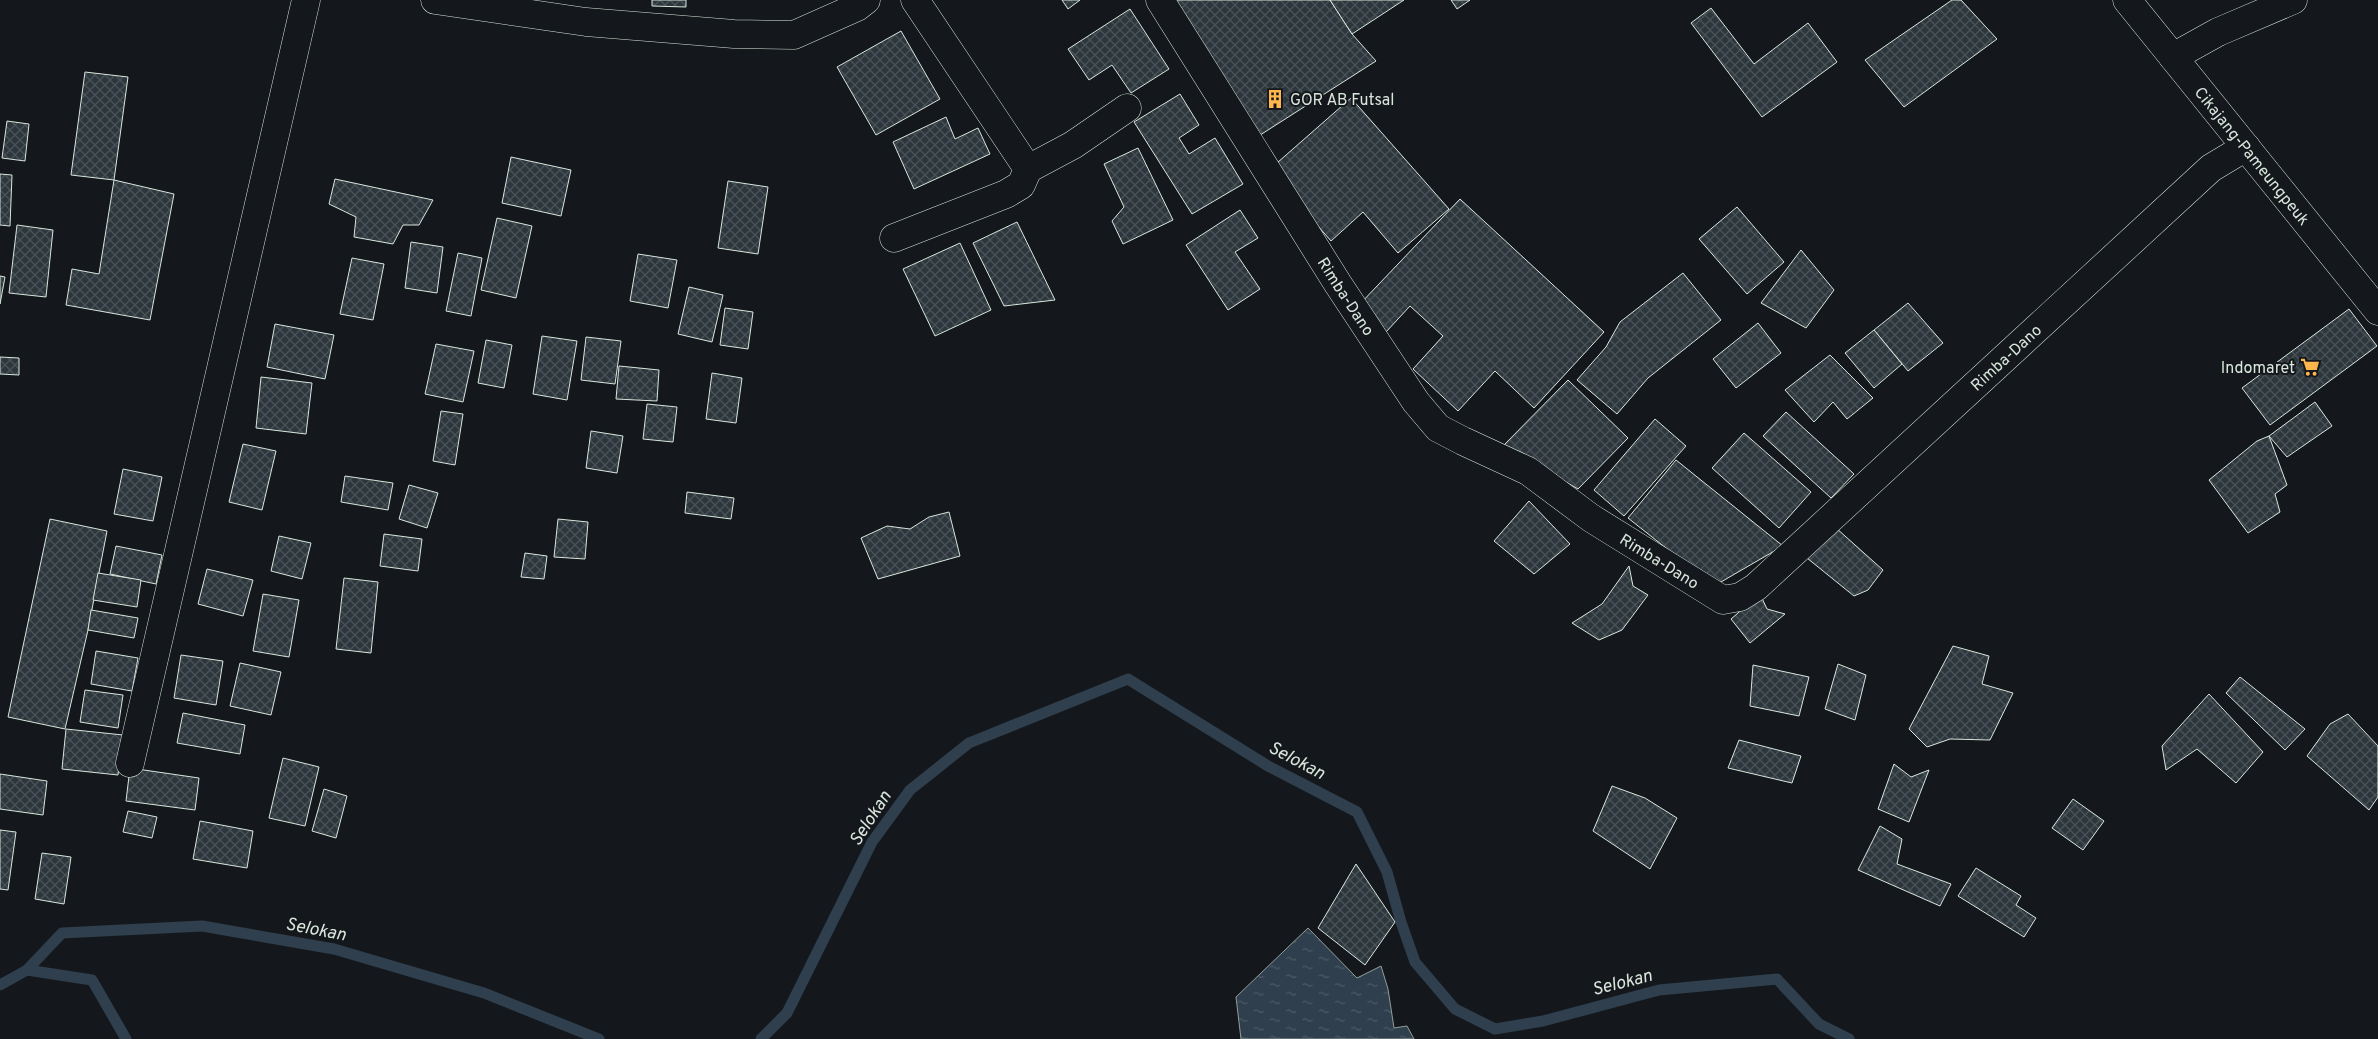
<svg xmlns="http://www.w3.org/2000/svg" width="2378" height="1039" viewBox="0 0 2378 1039" font-family="Overpass,sans-serif">
<style>
.water{fill:url(#water-ripples);stroke:#939e99}
.lines{fill:none;stroke-linecap:round;stroke-linejoin:round}
.stream{stroke:#2f3f4d;stroke-width:11}
.building{fill:url(#building-cross-hatch);stroke:#d8e6dc}
.minor-casing{stroke:#d8e6dc;stroke-width:29}
.major-casing{stroke:#d8e6dc;stroke-width:29}
.minor{stroke:#14181c;stroke-width:28}
.major{stroke:#14181c;stroke-width:28}
.labels{text-anchor:middle;stroke-width:4;stroke-linejoin:round;paint-order:stroke}
.poi-label{font-size:16px;fill:#d8e6dc;stroke:#14181c;text-anchor:start}
.street-label{font-size:16px;fill:#d8e6dc;stroke:#14181c}
.water-label{font-size:18px;font-style:italic;fill:#d8e6dc;stroke:#14181c}
</style>
<defs>
<pattern id="water-ripples" width="26" height="14" patternUnits="userSpaceOnUse" patternTransform="scale(1.25)"><rect width="26" height="14" fill="#2f3f4d"/><path d="M2 4q2-2 4 0t4 0M15 11q2-2 4 0t4 0" fill="none" stroke="#4c5b66"/></pattern>
<pattern id="building-cross-hatch" width="8" height="8" patternUnits="userSpaceOnUse" patternTransform="scale(1.25)"><rect width="8" height="8" fill="#2c363c"/><path d="M0 0l8 8M0 8l8-8" fill="none" stroke="#4a5358"/></pattern>
</defs>
<rect width="100%" height="100%" fill="#14181c"/>
<path class="water" d="M1308 928 1357 978 1381 966 1388 989 1394 1028 1407 1026 1414 1039H1241L1236 997Z"/>
<g class="lines">
<g class="stream">
<path d="M27 970 62 933 202 926 334 949 484 993 599 1039"/>
<path d="M0 985 27 970 92 980 126 1039"/>
<path d="M761 1039 787 1013 872 842 910 790 969 743 1128 679 1268 766 1357 812 1387 872 1401 922 1415 962 1455 1009 1495 1029 1543 1021 1659 990 1777 979 1819 1024 1849 1039"/>
</g>
</g>
<g class="building">
<path d="M652 0H686V7L652 6Z"/>
<path d="M1062 0H1080L1068 9Z"/>
<path d="M1171 0H1330L1352 34 1376 61 1257 137Z"/>
<path d="M1330 0H1404L1352 34Z"/>
<path d="M1451 0H1470L1457 9Z"/>
<path d="M1952 0H1961L1997 39 1904 107 1865 60Z"/>
<path d="M1711 8 1754 64 1808 23 1837 62 1762 117 1691 23Z"/>
<path d="M1130 9 1169 69 1131 93 1112 65 1089 80 1068 49Z"/>
<path d="M901 31 940 99 876 135 837 67Z"/>
<path d="M85 72 128 77 114 180 71 175Z"/>
<path d="M1180 94 1199 125 1179 138 1189 154 1215 138 1243 184 1192 214 1134 122Z"/>
<path d="M1351 98 1449 209 1398 253 1363 212 1331 241 1269 170Z"/>
<path d="M946 117 955 139 978 128 990 154 914 189 893 142Z"/>
<path d="M7 121 29 124 25 161 2 158Z"/>
<path d="M1138 148 1173 220 1123 244 1112 221 1124 207 1104 164Z"/>
<path d="M511 157 571 170 561 216 502 203Z"/>
<path d="M0 174 12 175 10 226 0 225Z"/>
<path d="M335 179 433 200 419 225H403L393 244 354 237 356 217 329 204Z"/>
<path d="M114 180 174 194 150 320 66 305 72 269 99 274Z"/>
<path d="M728 181 768 187 758 254 718 248Z"/>
<path d="M1460 199 1604 332 1534 408 1495 371 1458 411 1413 369 1443 336 1410 306 1386 332 1358 306Z"/>
<path d="M1737 207 1784 262 1747 294 1699 239Z"/>
<path d="M1240 210 1258 238 1235 252 1260 289 1228 310 1186 245Z"/>
<path d="M497 218 532 226 516 298 481 290Z"/>
<path d="M1017 222 1055 300 1004 306 973 243Z"/>
<path d="M17 225 53 230 46 297 9 293Z"/>
<path d="M411 242 443 247 437 293 405 288Z"/>
<path d="M960 243 991 310 935 336 903 269Z"/>
<path d="M1801 250 1834 290 1806 328 1761 303Z"/>
<path d="M458 253 482 258 471 316 446 311Z"/>
<path d="M638 254 677 260 668 308 630 301Z"/>
<path d="M352 258 384 264 373 320 340 314Z"/>
<path d="M1683 273 1721 320 1648 378 1617 414 1577 380 1606 347 1620 322Z"/>
<path d="M0 276 5 277 0 304Z"/>
<path d="M689 287 723 295 712 342 678 334Z"/>
<path d="M1908 303 1943 343 1908 371 1874 330Z"/>
<path d="M725 308 753 312 748 349 720 345Z"/>
<path d="M2349 309 2377 346 2270 425 2242 388Z"/>
<path d="M1758 323 1781 353 1736 388 1713 359Z"/>
<path d="M275 324 334 335 325 379 267 367Z"/>
<path d="M1874 330 1902 364 1874 388 1845 353Z"/>
<path d="M542 336 577 341 567 400 533 394Z"/>
<path d="M586 337 621 341 615 384 581 380Z"/>
<path d="M486 340 512 345 504 388 478 383Z"/>
<path d="M436 344 474 351 463 402 425 394Z"/>
<path d="M1830 355 1873 398 1847 419 1833 402 1814 422 1785 390Z"/>
<path d="M0 357 19 358V375L0 374Z"/>
<path d="M619 366 659 370 657 401 616 399Z"/>
<path d="M712 373 742 378 736 423 706 419Z"/>
<path d="M261 377 312 383 306 434 256 428Z"/>
<path d="M1568 380 1628 438 1578 489 1503 446Z"/>
<path d="M2315 402 2332 426 2287 457 2269 436Z"/>
<path d="M647 404 677 407 673 442 643 439Z"/>
<path d="M441 411 463 414 455 465 433 461Z"/>
<path d="M1786 412 1854 474 1831 498 1763 436Z"/>
<path d="M1655 419 1686 446 1624 516 1594 490Z"/>
<path d="M591 431 623 436 617 473 586 468Z"/>
<path d="M1744 433 1811 492 1779 528 1712 468Z"/>
<path d="M2269 436 2287 485 2275 494 2280 512 2248 533 2209 480 2257 441Z"/>
<path d="M243 444 276 451 262 510 229 502Z"/>
<path d="M1676 460 1783 546 1714 586 1628 518Z"/>
<path d="M123 469 162 477 153 521 114 514Z"/>
<path d="M345 476 393 483 388 510 341 502Z"/>
<path d="M409 485 438 493 427 528 399 519Z"/>
<path d="M687 492 734 498 731 519 685 513Z"/>
<path d="M1529 501 1570 544 1534 574 1494 541Z"/>
<path d="M949 512 960 556 878 579 861 538 887 526 910 529 929 517Z"/>
<path d="M50 519 107 531 88 630 65 729 8 717Z"/>
<path d="M558 519 588 522 585 559 554 557Z"/>
<path d="M1836 528 1883 570 1868 590 1854 596 1807 558Z"/>
<path d="M384 534 422 539 418 571 380 566Z"/>
<path d="M279 536 311 543 302 579 271 571Z"/>
<path d="M116 546 162 555 156 584 110 574Z"/>
<path d="M525 553 547 556 544 579 521 577Z"/>
<path d="M1629 566 1633 586 1648 595 1622 630 1599 640 1572 623 1602 604Z"/>
<path d="M207 569 253 580 243 616 198 604Z"/>
<path d="M98 573 141 580 137 607 93 600Z"/>
<path d="M344 578 378 582 371 653 336 649Z"/>
<path d="M263 594 299 600 289 657 253 651Z"/>
<path d="M1760 594 1767 609 1785 614 1750 643 1731 619Z"/>
<path d="M91 610 138 618 134 638 88 630Z"/>
<path d="M1953 646 1989 656 1982 684 2013 693 1990 740 1950 739 1927 747 1909 729Z"/>
<path d="M96 651 138 658 132 691 91 684Z"/>
<path d="M181 655 223 661 216 705 174 698Z"/>
<path d="M240 663 281 672 271 715 230 706Z"/>
<path d="M1838 664 1866 675 1855 720 1825 709Z"/>
<path d="M1753 665 1809 677 1799 716 1750 706Z"/>
<path d="M2240 677 2305 729 2285 750 2226 693Z"/>
<path d="M85 690 123 695 118 728 80 722Z"/>
<path d="M2209 694 2263 752 2236 783 2197 749 2166 770 2162 746Z"/>
<path d="M183 713 245 725 240 754 177 743Z"/>
<path d="M2348 714 2378 746V797L2369 810 2307 756 2330 724Z"/>
<path d="M66 729 123 735 118 775 62 769Z"/>
<path d="M1739 740 1801 756 1792 783 1728 768Z"/>
<path d="M283 758 319 767 305 826 269 818Z"/>
<path d="M1894 764 1911 777 1929 770 1909 822 1878 809Z"/>
<path d="M130 768 199 778 195 810 126 801Z"/>
<path d="M0 774 47 781 43 815 0 809Z"/>
<path d="M1612 786 1645 798 1677 818 1650 869 1593 831Z"/>
<path d="M324 789 347 796 336 838 312 831Z"/>
<path d="M2073 799 2104 821 2083 850 2052 828Z"/>
<path d="M128 811 157 817 152 838 123 832Z"/>
<path d="M200 821 253 831 247 868 193 859Z"/>
<path d="M1880 826 1902 839 1897 864 1951 884 1940 906 1858 870Z"/>
<path d="M0 830 16 832 8 890 0 889Z"/>
<path d="M42 853 71 857 64 904 35 899Z"/>
<path d="M1356 864 1395 922 1365 965 1318 928Z"/>
<path d="M1976 868 2021 896 2016 905 2036 918 2024 937 1958 896Z"/>
</g>
<g class="lines">
<g class="minor-casing">
<g id="minor">
<path d="M435 0 586 22 734 34 794 35 857 7 866 0"/>
<path id="s1" d="M1160 0 1338 284 1416 402 1438 428 1463 441 1528 471 1591 518 1723 600 1740 597 1756 587 2211 168 2246 147"/>
<path d="M2173 57 2218 32 2293 0"/>
<path d="M1028 169 1073 145 1127 108"/>
<path d="M894 238 1006 194 1021 185 1028 169 915 0"/>
<path d="M130 763 306 0"/>
</g>
</g>
<g class="major-casing">
<g id="major">
<path id="s2" d="M2127 0 2378 311"/>
</g>
</g>
<use href="#minor" class="minor"/>
<use href="#major" class="major"/>
</g>
<defs>
<g id="building-bare" transform="scale(1.5)"><path d="M-4-6H4V6H1V3H-1V6H-4ZM-2.5-4.3h1.7v1.8h-1.7ZM.8-4.3h1.7v1.8H.8ZM-2.5-1h1.7V.8h-1.7ZM.8-1h1.7V.8H.8Z" fill="#ffb74d" stroke="#14181c" stroke-width="2.5" paint-order="stroke"/></g>
<g id="supermarket-bare" transform="scale(1.5)"><path d="M-6-5.5h2.5l.6 2H6L4.5 2H-2.5L-4.4-4H-6ZM-1.5 3.2a1.3 1.3 0 1 0 .1 0ZM3 3.2a1.3 1.3 0 1 0 .1 0Z" fill="#ffb74d" stroke="#14181c" stroke-width="2.5" paint-order="stroke"/></g>
</defs>
<g fill-rule="evenodd">
<use href="#building-bare" x="1275" y="99"/>
<use href="#supermarket-bare" x="2310" y="367"/>
</g>
<g class="labels">
<g class="poi-label">
<text x="1290" y="105">GOR AB Futsal</text>
<text x="2295" y="373" text-anchor="end">Indomaret</text>
</g>
<g class="street-label">
<text dy="6" stroke="none"><textPath href="#s2" startOffset="200">Cikajang-Pameungpeuk</textPath></text>
<text dy="6" stroke="none"><textPath href="#s1" startOffset="350">Rimba-Dano</textPath></text>
<text dy="6" stroke="none"><textPath href="#s1" startOffset="1220">Rimba-Dano</textPath></text>
<text dy="6" stroke="none"><textPath href="#s1" startOffset="770">Rimba-Dano</textPath></text>
</g>
<g class="water-label">
<text transform="translate(1297 760) rotate(28)" y="6">Selokan</text>
<text transform="translate(870 818) rotate(-57)" y="6">Selokan</text>
<text transform="translate(316 929) rotate(11)" y="6">Selokan</text>
<text transform="translate(1622 982) rotate(-14)" y="6">Selokan</text>
</g>
</g>
</svg>
